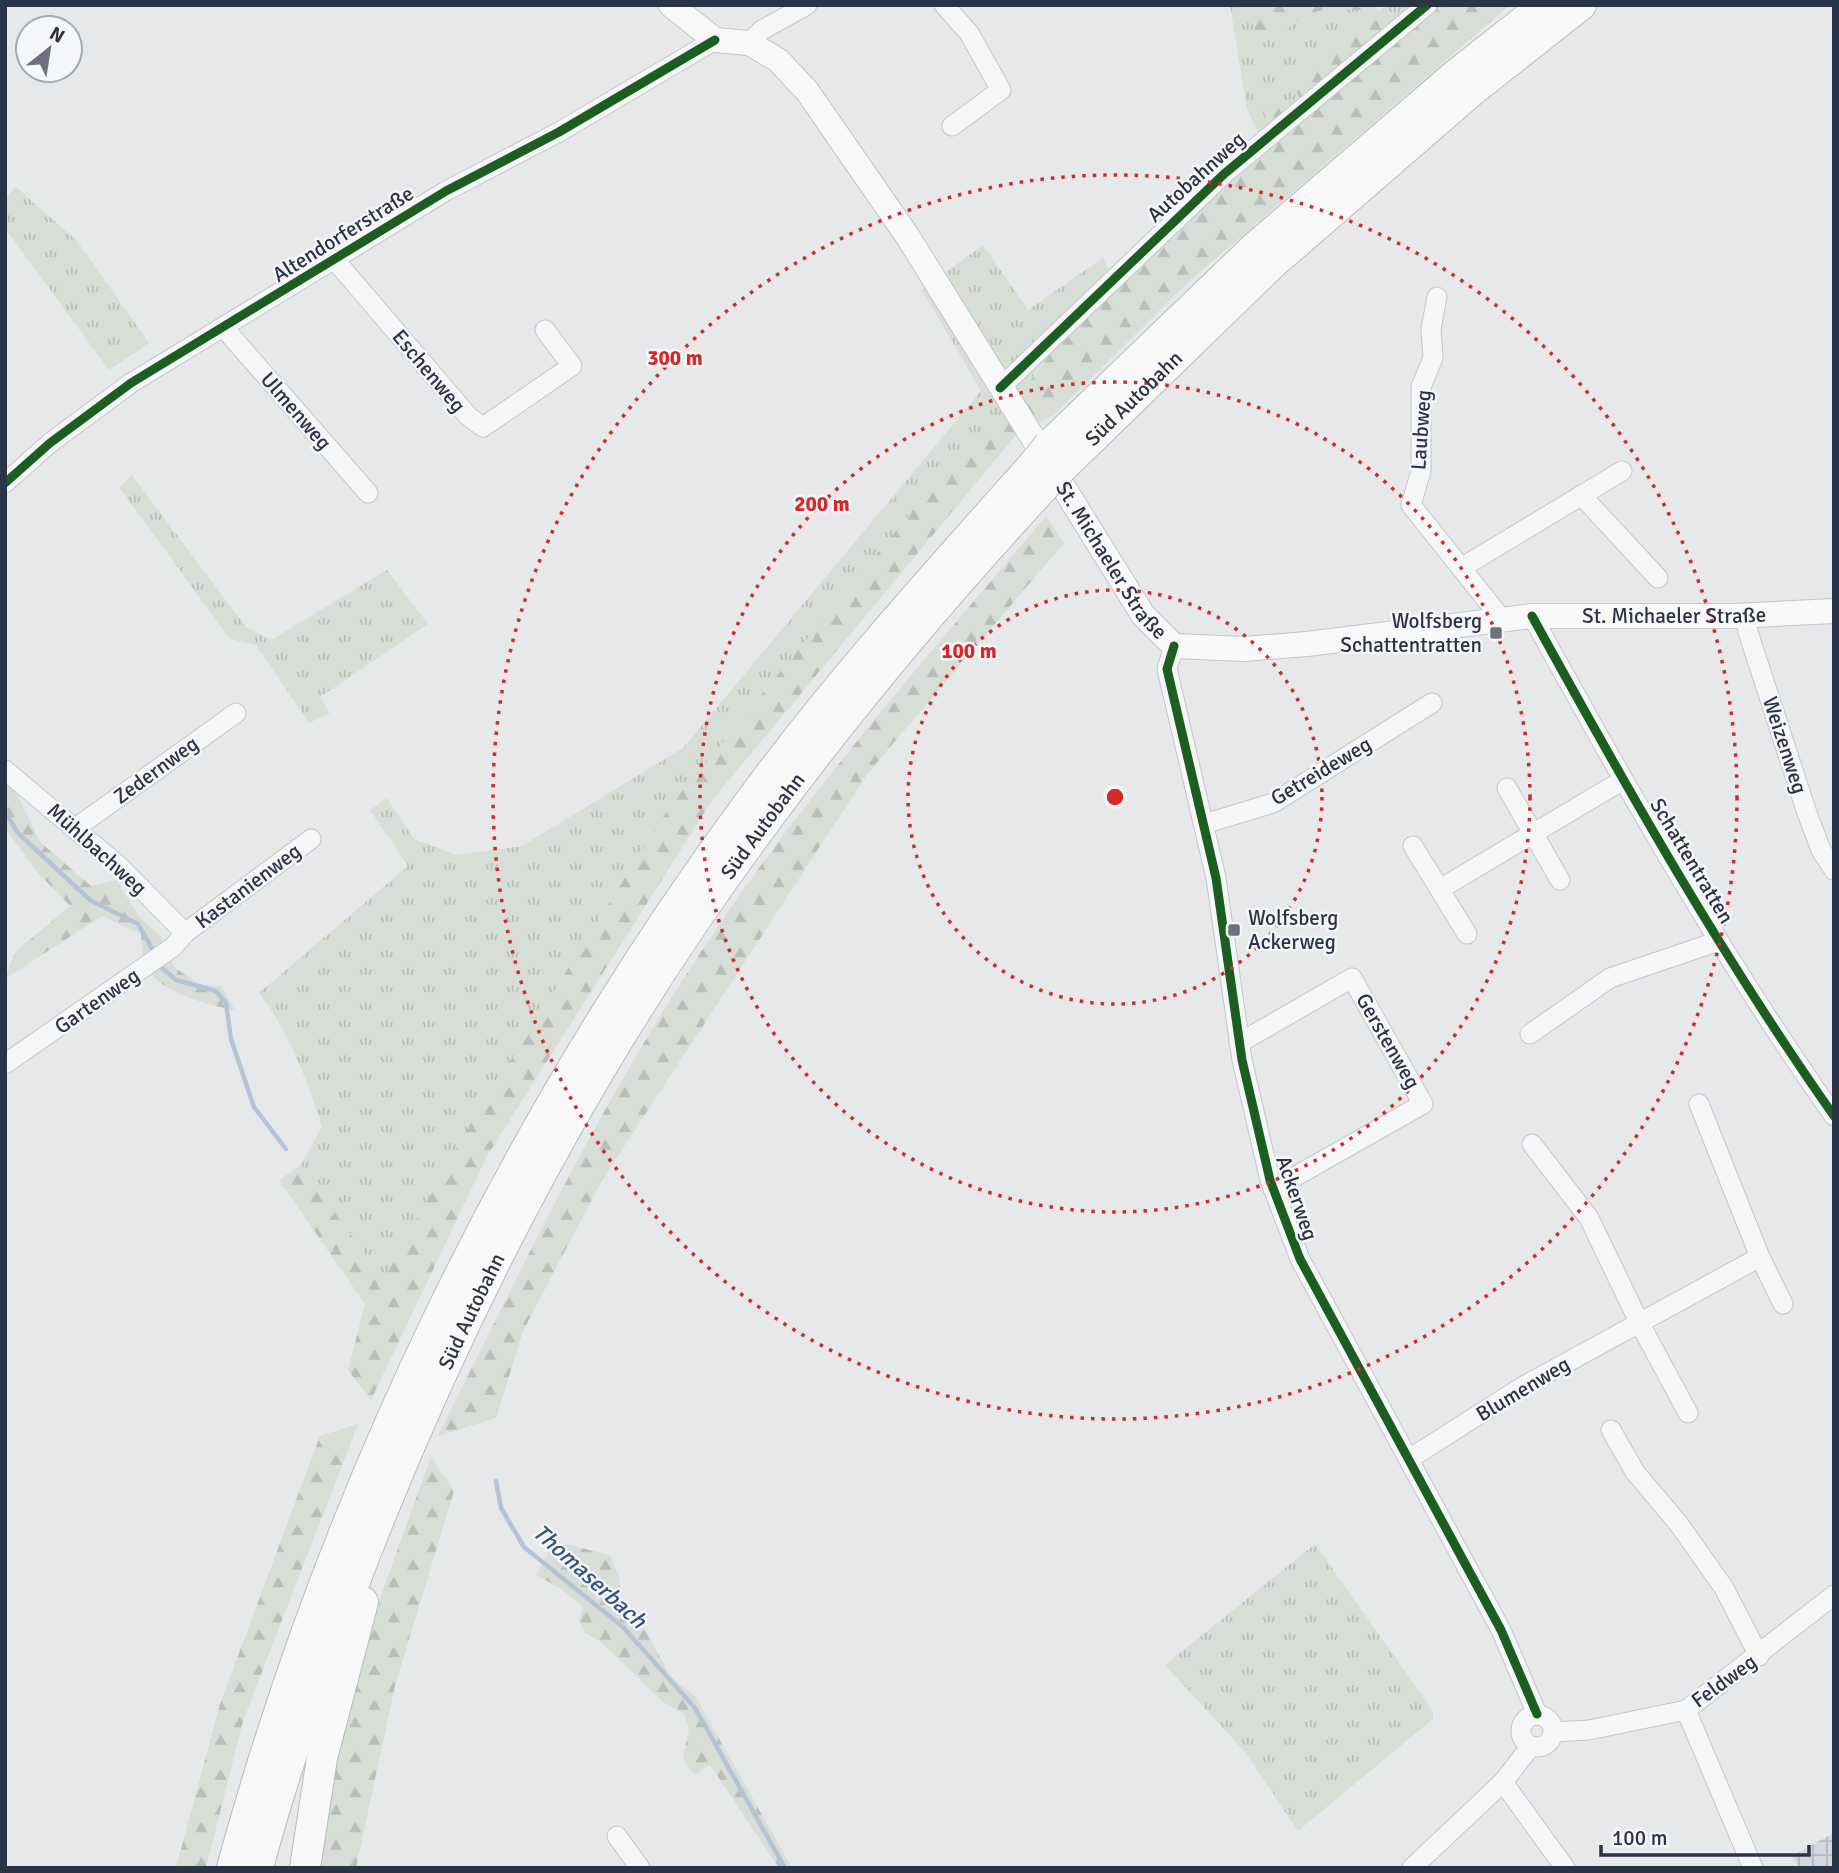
<svg xmlns="http://www.w3.org/2000/svg" width="1839" height="1873" viewBox="0 0 1839 1873" font-family="Signika,sans-serif">
<style>
.industrial{fill:url(#industrial-grid)}
.grass{fill:url(#grass-tufts)}
.forest{fill:url(#forest-firs)}
.lines{fill:none;stroke-linecap:round;stroke-linejoin:round}
.stream{stroke:#b4c4d5;stroke-width:4.5}
.minor-casing{stroke:#c4c6c8;stroke-width:21}
.major-casing{stroke:#c2c5c8;stroke-width:26}
.highway-casing{stroke:#b8bbbf;stroke-width:32}
.minor{stroke:#f5f6f7;stroke-width:19}
.major{stroke:#f8f8f8;stroke-width:24}
.highway{stroke:#f8f8f8;stroke-width:30}
.highway-bridge-casing{stroke:#b8bbbf;stroke-width:32;stroke-linecap:butt}
.highway-bridge{stroke:#f8f8f8;stroke-width:30}
.cycleway-casing{stroke:#f4f6f9;stroke-width:13}
.cycleway{stroke:#1b5e20;stroke-width:9}
.ring{fill:none;stroke:#d62828;stroke-width:3.5;stroke-dasharray:3.5 7}
.poi-dot{fill:#6c737f;stroke:#f4f6f9;stroke-width:2.5}
.labels{text-anchor:middle;stroke-width:5;stroke-linejoin:round;paint-order:stroke}
.street-label{font-size:21px;fill:#2b3445;stroke:#f4f6f9}
.poi-label{font-size:21px;fill:#2b3445;stroke:#f4f6f9;text-anchor:end}
.water-label{font-size:23px;font-style:italic;fill:#34527a;stroke:#f4f6f9}
.centre{fill:#d62828;stroke:#f4f6f9;stroke-width:3.5}
.ring-label{font-size:21px;text-anchor:middle;font-weight:bold;fill:#d62828;stroke:#f4f6f9;stroke-width:5;stroke-linejoin:round;paint-order:stroke}
</style>
<defs>
<pattern id="industrial-grid" width="8" height="8" patternUnits="userSpaceOnUse" patternTransform="scale(1.75)"><rect width="8" height="8" fill="#d4d7dd"/><path d="M0 4h8M4 0v8" fill="none" stroke="#b6b9bf"/></pattern>
<pattern id="grass-tufts" width="24" height="20" patternUnits="userSpaceOnUse" patternTransform="scale(1.75)"><rect width="24" height="20" fill="#d6ded6"/><path d="M3 7l-1-3M5 7V3M7 7l1-3M15 17l-1-3M17 17v-4M19 17l1-3" fill="none" stroke="#b8bfb9"/></pattern>
<pattern id="forest-firs" width="22" height="20" patternUnits="userSpaceOnUse" patternTransform="scale(1.75)"><rect width="22" height="20" fill="#d6ded6"/><path d="M5 1l3.5 6h-7zM16 11l3.5 6h-7z" fill="#b8bfb9"/></pattern>
</defs>
<rect width="100%" height="100%" fill="#e6e8ea"/>
<path class="industrial" d="M1834 1833V1868H1799L1792 1856Z"/>
<g class="grass">
<path d="M1230 5H1265L1251 17 1280 34C1325 0 1326 10 1378 11L1386 5H1445L1390 46 1325 59 1294 86 1306 113 1292 129 1264 113 1279 140 1265 147 1247 109Z"/>
<path d="M16 187 77 241 149 343 109 370 5 228V198Z"/>
<path d="M983 245 1028 310 1103 258 1115 283 1039 367 1021 394 1024 412 971 439 460 1141 383 1281 301 1165 322 1127C307 1079 289 1032 259 993L408 866 370 810 387 798 414 839 457 855 522 846 683 748 981 391 922 290Z"/>
<path d="M132 475 246 627 271 640 387 570 428 624 320 697 330 713 309 723 256 645 230 639 119 487Z"/>
<path d="M1315 1544 1433 1711V1719L1298 1831 1245 1752 1165 1665Z"/>
</g>
<g class="forest">
<path d="M1265 5H1375L1378 11C1326 10 1325 0 1280 34L1255 31 1251 17Z"/>
<path d="M1445 5H1510L1186 284 1054 415 1016 435 713 799 487 1156 371 1400 348 1370 365 1304 279 1180 301 1165 383 1280 460 1141 670 806 971 439 997 423 1024 412 1021 394C1085 298 1181 224 1265 147L1279 140 1264 113 1277 105 1292 129 1306 113 1294 86 1364 20 1382 21 1390 46Z"/>
<path d="M1046 516 1064 543 868 773 601 1182 523 1331 496 1418 438 1436C521 1269 602 1099 707 943 807 792 929 655 1046 516Z"/>
<path d="M5 780 17 794 40 842 91 886 116 880 141 919 160 935 175 968 201 985 221 986 235 1010C210 1006 165 993 149 972 141 961 142 947 141 934L102 916 5 979 15 952 70 906 38 873 5 828Z"/>
<path d="M358 1424 243 1721 206 1868H176L220 1704 320 1436Z"/>
<path d="M431 1457 454 1491 395 1686 356 1868H320L343 1729 380 1598Z"/>
<path d="M561 1543 610 1555 619 1577 622 1604 639 1619 671 1677 695 1696 792 1868H779L710 1765 694 1775 683 1758 689 1729 684 1713 663 1702 601 1642 585 1633 579 1620 583 1607 561 1589 536 1575 549 1551Z"/>
</g>
<g class="lines">
<g class="stream">
<path d="M5 812 18 833 90 900 138 924 154 952"/>
<path d="M160 966 176 980 216 991 226 1003 231 1039 254 1107 286 1149"/>
<path d="M496 1481 501 1508 524 1547 623 1627 695 1708 785 1868"/>
</g>
<g class="minor-casing">
<g id="minor">
<path d="M944 5 969 33 1001 90 952 126"/>
<path d="M749 43 762 30 807 5"/>
<path d="M334 259 469 417 483 427 572 366 545 330"/>
<path d="M1437 297 1431 329 1433 358 1421 387V471L1411 505 1501 618"/>
<path d="M224 328 368 493"/>
<path d="M1000 388 1224 174 1427 5"/>
<path d="M5 483 50 443 131 383 446 191 559 132 715 40"/>
<path d="M1581 495 1658 578"/>
<path d="M1461 568 1622 471"/>
<path d="M1532 616C1626 787 1722 957 1834 1116"/>
<path d="M1745 616 1748 632 1807 813 1821 850 1834 870"/>
<path d="M1174 646 1167 669 1216 878 1242 1060 1270 1180 1300 1259 1501 1630 1537 1714"/>
<path d="M5 770 119 866 185 933"/>
<path d="M1507 788 1560 880"/>
<path d="M1204 824 1273 803 1432 703"/>
<path d="M77 827 236 713"/>
<path d="M1413 846 1467 934"/>
<path d="M1440 889 1623 780"/>
<path d="M1530 1034 1610 978 1719 941"/>
<path d="M1239 1043 1352 978 1423 1104 1273 1189"/>
<path d="M5 1064 173 947 185 933 311 839"/>
<path d="M1699 1104 1760 1257 1783 1304"/>
<path d="M1532 1144 1589 1218 1639 1322 1688 1413"/>
<path d="M1611 1430 1635 1472 1678 1523 1724 1588 1759 1656"/>
<path d="M1409 1459 1522 1387 1760 1257"/>
<path d="M1686 1710 1753 1868"/>
<circle cx="1537" cy="1731" r="16"/>
<path d="M1554 1732 1589 1730 1686 1710 1834 1595"/>
<path d="M1503 1782 1565 1868"/>
<path d="M617 1836 640 1868"/>
<path d="M1412 1868 1503 1782 1531 1746"/>
</g>
</g>
<g class="major-casing">
<g id="major">
<path id="s1" d="M671 5 715 40 749 43 778 60 807 91 908 237 1143 615 1174 646 1244 649 1307 644 1532 616H1734L1834 611"/>
</g>
</g>
<g class="highway-casing">
<g id="highway">
<path d="M1049 445 1254 248 1454 76 1544 5"/>
<path id="s2" d="M1062 468 1270 266 1472 91 1581 5"/>
<path d="M232 1868C336 1488 514 1121 748 804 835 685 934 576 1032 466"/>
<path id="s3" d="M258 1868C284 1769 319 1673 356 1578 459 1310 594 1051 766 821 852 704 946 593 1044 487"/>
<path d="M305 1868 322 1758 363 1602"/>
</g>
</g>
<use href="#minor" class="minor"/>
<use href="#major" class="major"/>
<use href="#highway" class="highway"/>
<g class="highway-bridge-casing">
<g id="highway-bridge">
<path d="M1032 466 1049 445"/>
<path d="M1044 487 1062 468"/>
</g>
</g>
<use href="#highway-bridge" class="highway-bridge"/>
<g class="cycleway-casing">
<g id="cycleway">
<path d="M1000 388 1224 174 1427 5"/>
<path d="M5 483 50 443 131 383 446 191 559 132 715 40"/>
<path d="M1532 616C1626 787 1722 957 1834 1116"/>
<path d="M1174 646 1167 669 1216 878 1242 1060 1270 1180 1300 1259 1501 1630 1537 1714"/>
</g>
</g>
<use href="#cycleway" class="cycleway"/>
</g>
<g class="ring">
<circle cx="1115" cy="797" r="207"/>
<circle cx="1115" cy="797" r="415"/>
<circle cx="1115" cy="797" r="622"/>
</g>
<g class="poi-dot">
<rect x="1489" y="626" width="14" height="14" rx="3.5"/>
<rect x="1227" y="923" width="14" height="14" rx="3.5"/>
</g>
<g class="labels">
<g class="street-label">
<text transform="translate(1196 177) rotate(-42)" y="7">Autobahnweg</text>
<text transform="translate(343 234) rotate(-32)" y="7">Altendorferstraße</text>
<text transform="translate(429 371) rotate(50)" y="7">Eschenweg</text>
<text dy="7" stroke="none"><textPath href="#s2" startOffset="100">Süd Autobahn</textPath></text>
<text transform="translate(296 411) rotate(49)" y="7">Ulmenweg</text>
<text transform="translate(1421 430) rotate(-86)" y="7">Laubweg</text>
<text dy="7" stroke="none"><textPath href="#s1" startOffset="726">St. Michaeler Straße</textPath></text>
<text dy="7" stroke="none"><textPath href="#s1" startOffset="1335">St. Michaeler Straße</textPath></text>
<text transform="translate(1785 745) rotate(72)" y="7">Weizenweg</text>
<text transform="translate(156 770) rotate(-36)" y="7">Zedernweg</text>
<text transform="translate(1321 771) rotate(-31)" y="7">Getreideweg</text>
<text dy="7" stroke="none"><textPath href="#s3" startOffset="1164">Süd Autobahn</textPath></text>
<text transform="translate(97 849) rotate(42)" y="7">Mühlbachweg</text>
<text transform="translate(1692 861) rotate(59)" y="7">Schattentratten</text>
<text transform="translate(248 886) rotate(-37)" y="7">Kastanienweg</text>
<text transform="translate(97 1001) rotate(-35)" y="7">Gartenweg</text>
<text transform="translate(1388 1041) rotate(60)" y="7">Gerstenweg</text>
<text transform="translate(1297 1198) rotate(71)" y="7">Ackerweg</text>
<text dy="7" stroke="none"><textPath href="#s3" startOffset="597">Süd Autobahn</textPath></text>
<text transform="translate(1523 1389) rotate(-31)" y="7">Blumenweg</text>
<text transform="translate(1724 1681) rotate(-36)" y="7">Feldweg</text>
</g>
<g class="poi-label">
<text x="1482" y="628">Wolfsberg<tspan x="1482" dy="24">Schattentratten</tspan></text>
<text x="1248" y="925" text-anchor="start">Wolfsberg<tspan x="1248" dy="24">Ackerweg</tspan></text>
</g>
<g class="water-label">
<text transform="translate(590 1576) rotate(42)" y="8">Thomaserbach</text>
</g>
</g>
<circle cx="1115" cy="797" r="10" class="centre"/>
<g class="ring-label">
<text x="675" y="365">300 m</text>
<text x="822" y="511">200 m</text>
<text x="969" y="658">100 m</text>
</g>
<rect width="1839" height="1873" fill="none" stroke="#2b3445" stroke-width="14"/>
<g transform="translate(49 49) rotate(30)"><circle r="33" fill="#f4f6f9" stroke="#a4a8b1" stroke-width="2"/>
<path d="M0-5L12 26L0 18L-12 26Z" fill="#6c737f"/>
<text y="-10" font-size="19" font-weight="bold" text-anchor="middle" fill="#2b3445">N</text>
</g>
<path d="M1601 1845v10h208v-10" fill="none" stroke="#2b3445" stroke-width="3.5"/>
<text x="1612" y="1845" font-size="21" fill="#2b3445" stroke="#f4f6f9" stroke-width="5" paint-order="stroke">100 m</text>
</svg>
